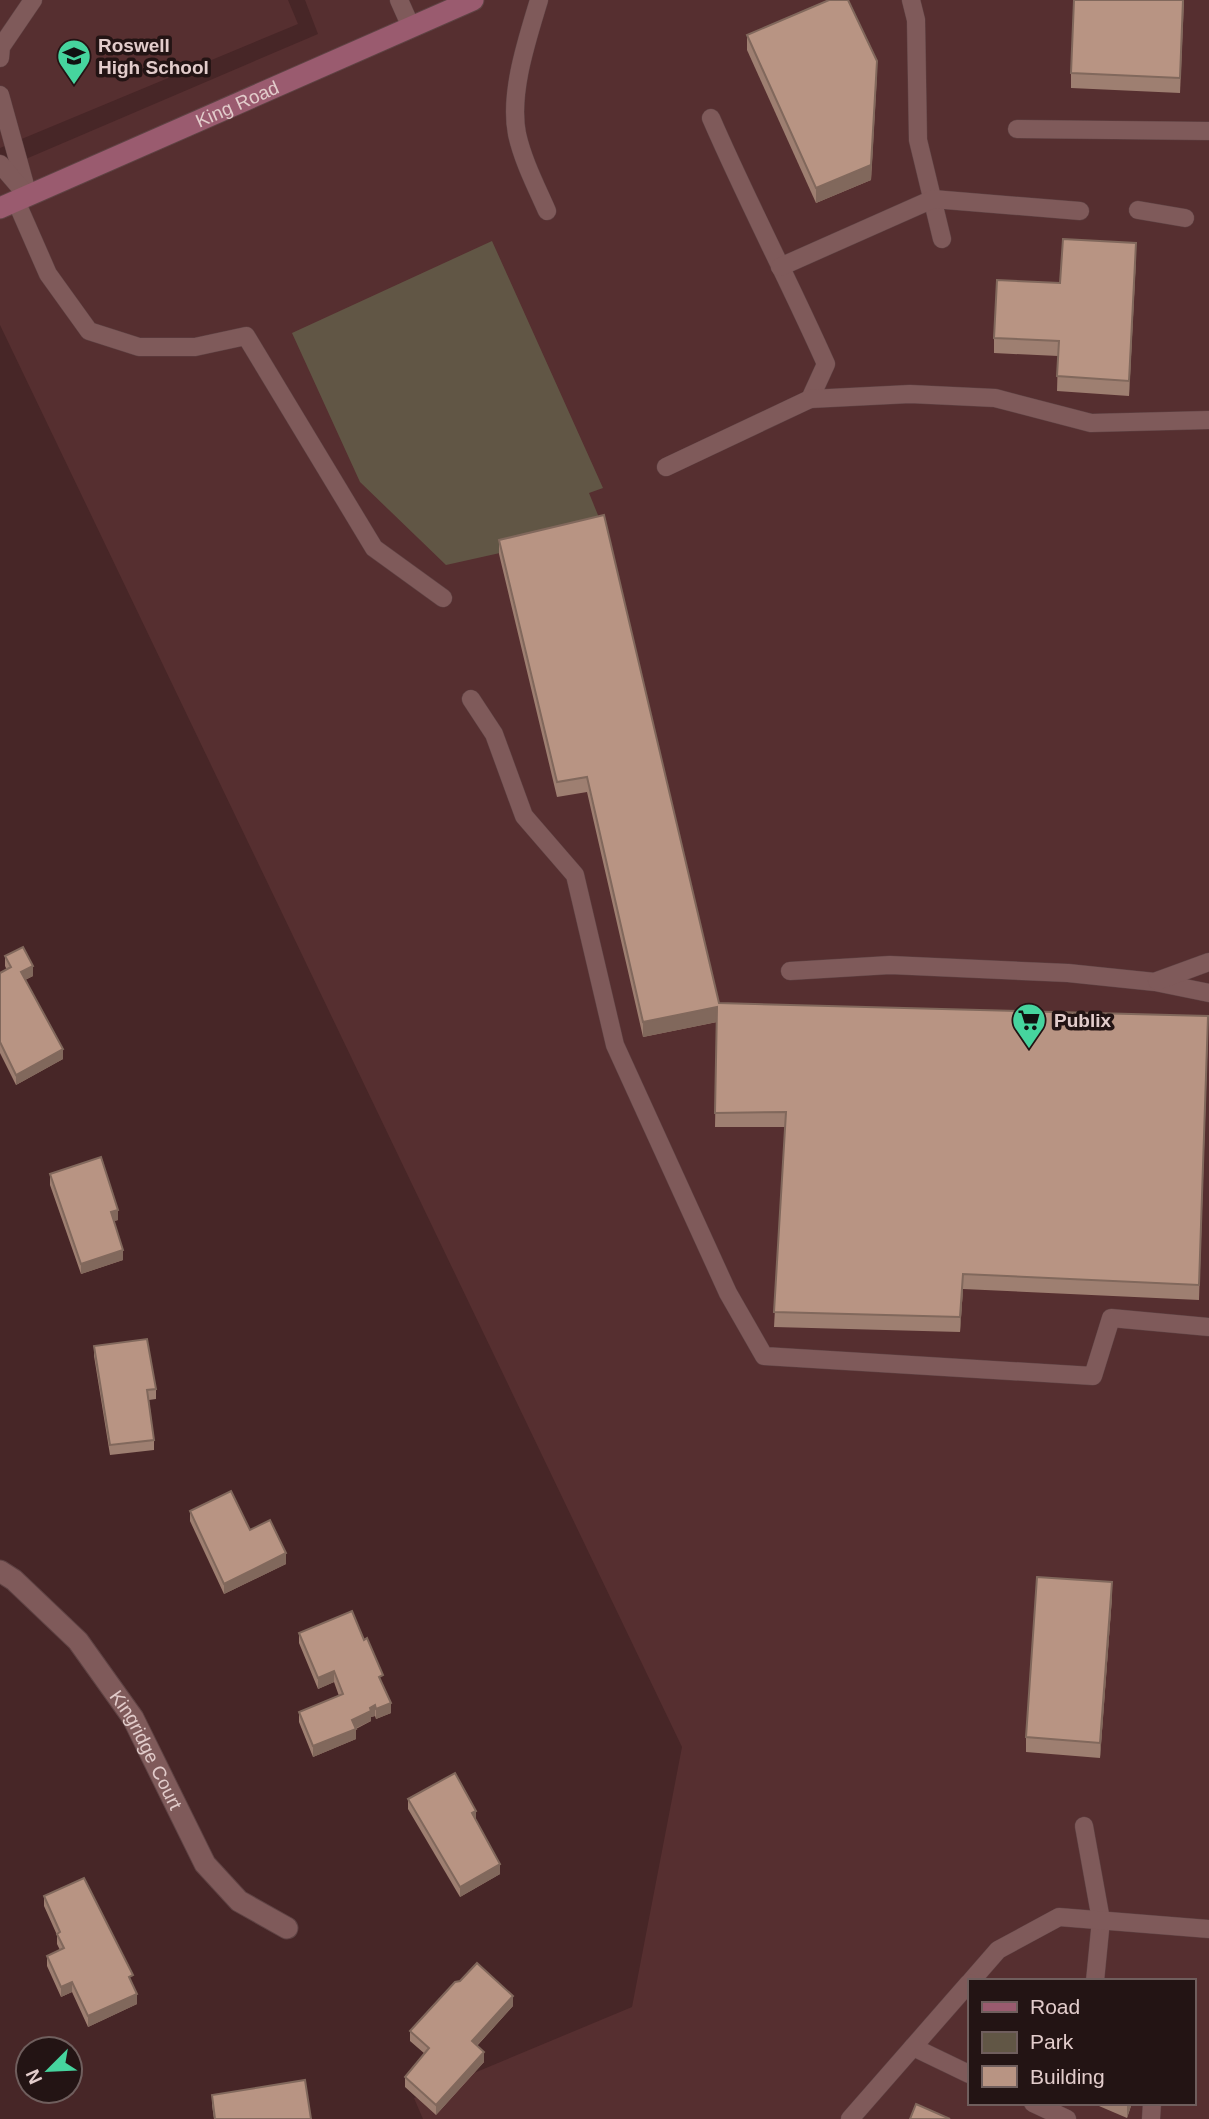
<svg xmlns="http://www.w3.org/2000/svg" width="1209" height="2119" viewBox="0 0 1209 2119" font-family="Arial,sans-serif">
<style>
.built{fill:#562f30;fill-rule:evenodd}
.green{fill:#615645}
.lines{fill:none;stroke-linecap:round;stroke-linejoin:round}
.lane-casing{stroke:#5f4344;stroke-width:19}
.street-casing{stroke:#5f4344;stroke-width:23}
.secondary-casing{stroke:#5f4344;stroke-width:23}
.lane{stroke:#7f5a5a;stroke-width:18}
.street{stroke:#7f5a5a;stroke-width:21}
.secondary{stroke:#9a5b6f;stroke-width:21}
.wall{fill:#9e7f71}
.shaded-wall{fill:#81685c}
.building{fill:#b89483;stroke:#81685c;stroke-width:2}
.labels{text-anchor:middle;stroke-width:7;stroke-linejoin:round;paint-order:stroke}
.poi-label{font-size:19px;font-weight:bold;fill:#e2cccb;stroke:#231414;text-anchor:start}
.street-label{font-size:19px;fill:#e2cccb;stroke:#231414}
</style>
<rect width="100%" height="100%" fill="#472627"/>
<g class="built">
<path d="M0 0H288L298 24 0 148Z"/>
<path d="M305 0H1209V2119H423L414 2098 632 2007 682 1747 0 325V170L318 34ZM969 1981H1193V2103H969Z"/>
</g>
<path class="green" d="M492 241 603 488 589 493 604 530 446 565 360 482 292 333Z"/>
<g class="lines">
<g class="lane-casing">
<g id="lane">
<path d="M399 0 411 27"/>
<path d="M539 0C527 40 509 93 517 134 523 161 536 186 547 211"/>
<path d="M911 0 916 20 918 140 942 239"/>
<path d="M0 58 1 47 33 0"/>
<path d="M0 95 28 196"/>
<path d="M711 118C747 201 789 281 826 364L810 399"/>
<path d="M1017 129 1209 131"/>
<path d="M0 164 25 193"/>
<path d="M16 201 48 274 89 331 139 347H195L246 336 374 548 443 598"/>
<path d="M1138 210 1185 218"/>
<path d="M780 267 933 199 1080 211"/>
<path d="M666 467 810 399 910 394 995 398 1091 423 1209 420"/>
<path d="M471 699 494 734 524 816 575 875 615 1045 728 1293 764 1356 1093 1376 1111 1318 1209 1327"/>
<path d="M790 971 890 965 1068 973 1155 982 1209 993"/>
<path d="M1157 981 1209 962"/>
<path d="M1084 1826 1101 1920 1095 1981"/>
<path d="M971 1981 998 1950 1059 1917 1209 1929"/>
<path d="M913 2047 969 2074"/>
<path d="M1033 2103 1067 2119"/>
<path d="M850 2119 969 1983"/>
<path d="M1151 2119 1152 2103"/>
</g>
</g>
<g class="street-casing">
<g id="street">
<path id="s1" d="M0 1571 14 1580 78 1641 133 1718 205 1864 239 1901 287 1928"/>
</g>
</g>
<g class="secondary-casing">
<g id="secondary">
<path id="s2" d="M0 208 473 0"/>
</g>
</g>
<use href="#lane" class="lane"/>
<use href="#street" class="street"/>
<use href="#secondary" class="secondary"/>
</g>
<g class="wall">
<path d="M1184 0 1180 93 1071 88V73Z"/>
<path d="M747 35 877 75 871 180 816 203 747 50Z"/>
<path d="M1136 258 1129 396 1057 391 1058 356 994 353V338L1060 283Z"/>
<path d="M499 540 719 1003 1208 1031 1199 1300 963 1289 960 1332 774 1327 785 1127H715L717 1022 643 1037 587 792 557 797 499 554Z"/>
<path d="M5 956 33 976 25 980 63 1059 16 1085 0 1053V973L7 970 5 966Z"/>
<path d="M50 1174 118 1220 114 1221 123 1260 81 1274 50 1185Z"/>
<path d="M94 1346 156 1389V1399L149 1400 154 1440V1450L110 1455 94 1356Z"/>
<path d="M190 1511 250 1530 286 1564 224 1594 190 1521Z"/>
<path d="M1112 1597 1100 1758 1026 1752V1737Z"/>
<path d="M299 1633 383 1685 391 1713 376 1719 375 1716 371 1717V1721L356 1729V1739L313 1757 299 1722V1712L339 1696 334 1682 318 1689 299 1643Z"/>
<path d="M408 1799 476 1821 500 1874 460 1897 408 1809Z"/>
<path d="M44 1896 133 1985 137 2004 88 2027 72 1992 61 1997 47 1966V1956L60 1950 57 1944V1935L44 1906Z"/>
<path d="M513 2006 477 2046 484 2062 436 2115 405 2087V2077L425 2054 410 2041V2031Z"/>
<path d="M212 2095 311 2119H214L212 2105Z"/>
<path d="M1092 2103H1132L1127 2118Z"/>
</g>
<g class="shaded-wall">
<path d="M877 61 871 180 816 203V188Z"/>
<path d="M1136 243V258L1129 396V381Z"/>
<path d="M33 966V976L21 982V972Z"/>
<path d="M717 1007V1022L643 1037V1022Z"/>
<path d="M63 1049V1059L16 1085V1075Z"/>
<path d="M118 1210V1220L111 1222V1212Z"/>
<path d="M123 1250V1260L81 1274V1264Z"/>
<path d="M963 1274V1289L960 1332V1317Z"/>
<path d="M286 1553V1564L224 1594V1584Z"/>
<path d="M1112 1582V1597L1100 1758V1743Z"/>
<path d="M334 1671V1682L318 1689V1678Z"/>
<path d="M391 1703V1713L376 1719V1709Z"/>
<path d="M375 1705V1716L371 1717V1721L352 1730V1720Z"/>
<path d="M356 1729V1739L313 1757V1746Z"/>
<path d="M476 1811V1821L472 1813Z"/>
<path d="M500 1864V1874L460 1897V1887Z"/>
<path d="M72 1982V1992L61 1997V1987Z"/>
<path d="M137 1994V2004L88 2027V2016Z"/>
<path d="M513 1996V2006L472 2051V2041Z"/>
<path d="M484 2052V2062L436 2115V2105Z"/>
<path d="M1127 2103H1132L1127 2118Z"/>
</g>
<g class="building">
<path d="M829 0H848L877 61 871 165 816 188 747 35Z"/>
<path d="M1074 0H1183L1180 78 1071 73Z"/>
<path d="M1063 239 1136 243 1129 381 1057 376 1059 341 994 338 997 280 1060 283Z"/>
<path d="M604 515 719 1003 1208 1016 1199 1285 963 1274 960 1317 774 1312 786 1112 715 1113 717 1007 643 1022 587 777 557 782 499 540Z"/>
<path d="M23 947 33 966 21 972 63 1049 16 1075 0 1042V973L11 967 5 956Z"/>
<path d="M101 1157 118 1210 111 1212 123 1250 81 1264 50 1174Z"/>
<path d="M147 1339 156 1389 147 1390 154 1440 110 1445 94 1346Z"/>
<path d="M231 1491 250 1530 270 1520 286 1553 224 1584 190 1511Z"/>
<path d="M1037 1577 1112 1582 1100 1743 1026 1737Z"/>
<path d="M352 1611 364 1640 367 1638 383 1675 379 1677 391 1703 376 1709 375 1705 370 1708 371 1711 352 1720 356 1729 313 1746 299 1712 343 1694 334 1671 318 1678 299 1633Z"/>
<path d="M455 1773 476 1811 472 1813 500 1864 460 1887 408 1799Z"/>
<path d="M84 1878 133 1975 129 1977 137 1994 88 2016 72 1982 61 1987 47 1956 64 1948 57 1934 60 1932 44 1896Z"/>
<path d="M477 1963 513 1996 472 2041 484 2052 436 2105 405 2077 429 2048 410 2031 455 1982 460 1981Z"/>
<path d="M305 2080 311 2119H215L212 2095Z"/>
<path d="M916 2104 950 2119H910Z"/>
</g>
<defs>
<g id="school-pin" transform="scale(1.75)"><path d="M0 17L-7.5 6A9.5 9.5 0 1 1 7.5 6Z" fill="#46d49e" stroke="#231414"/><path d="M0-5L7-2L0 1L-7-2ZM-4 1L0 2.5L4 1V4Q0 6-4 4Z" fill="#111"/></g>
<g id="supermarket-pin" transform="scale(1.75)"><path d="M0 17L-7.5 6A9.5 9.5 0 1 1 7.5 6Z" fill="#46d49e" stroke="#231414"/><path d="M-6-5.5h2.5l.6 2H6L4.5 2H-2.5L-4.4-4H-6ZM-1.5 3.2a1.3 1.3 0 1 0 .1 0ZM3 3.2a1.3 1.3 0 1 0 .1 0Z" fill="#111"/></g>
</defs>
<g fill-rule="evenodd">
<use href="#school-pin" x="74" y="56"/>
<use href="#supermarket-pin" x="1029" y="1020"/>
</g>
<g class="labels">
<g class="poi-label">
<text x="98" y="52">Roswell<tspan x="98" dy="22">High School</tspan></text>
<text x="1054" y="1027">Publix</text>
</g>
<g class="street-label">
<text dy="7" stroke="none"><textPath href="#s2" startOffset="259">King Road</textPath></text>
<text dy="7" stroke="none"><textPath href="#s1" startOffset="234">Kingridge Court</textPath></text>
</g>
</g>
<rect x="968" y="1979" width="228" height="126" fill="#231414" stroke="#6f5e5d" stroke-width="2"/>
<rect x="982" y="2002" width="35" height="10" fill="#9a5b6f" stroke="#6f5e5d" stroke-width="2"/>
<text x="1030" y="2014" font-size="21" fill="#e2cccb">Road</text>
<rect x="982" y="2032" width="35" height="21" fill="#615645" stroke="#6f5e5d" stroke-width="2"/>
<text x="1030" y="2049" font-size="21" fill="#e2cccb">Park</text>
<rect x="982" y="2066" width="35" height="21" fill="#b89483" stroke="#6f5e5d" stroke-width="2"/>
<text x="1030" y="2084" font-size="21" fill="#e2cccb">Building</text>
<g transform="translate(49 2070) rotate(246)"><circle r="33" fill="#231414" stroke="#6f5e5d" stroke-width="2"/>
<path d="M0-5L12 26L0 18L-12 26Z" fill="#46d49e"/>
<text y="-10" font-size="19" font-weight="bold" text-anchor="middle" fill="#e2cccb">N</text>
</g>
</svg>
